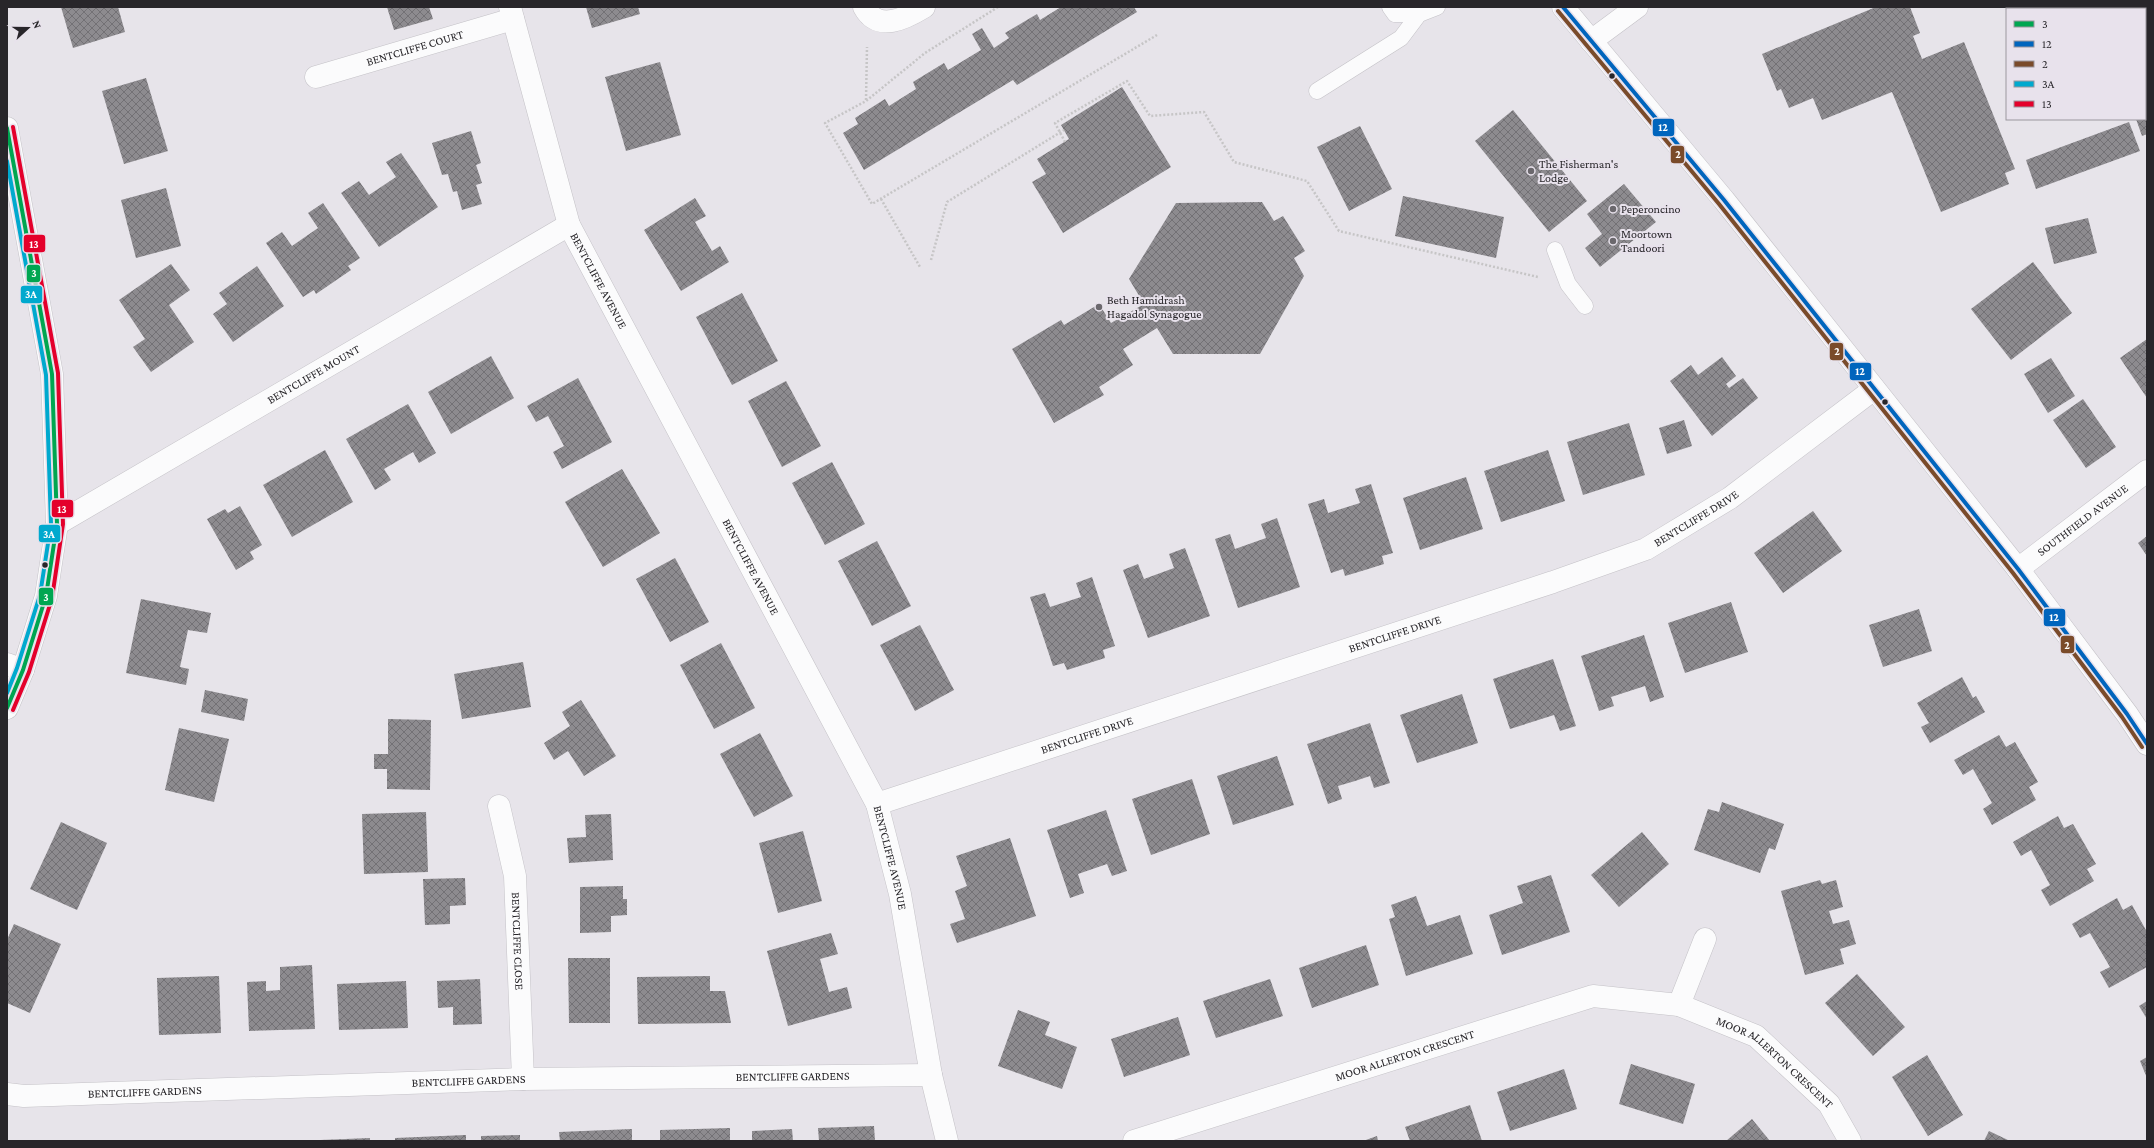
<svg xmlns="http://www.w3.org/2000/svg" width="2154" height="1148" viewBox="0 0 2154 1148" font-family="'Crimson Pro',serif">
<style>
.building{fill:url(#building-cross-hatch)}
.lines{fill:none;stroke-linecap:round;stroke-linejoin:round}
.lane-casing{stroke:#c4c2c7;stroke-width:17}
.street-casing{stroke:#c4c2c7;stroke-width:23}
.secondary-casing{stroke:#c4c2c7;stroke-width:23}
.path{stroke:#c6c5c6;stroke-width:2.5;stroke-dasharray:2 2;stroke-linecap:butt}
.lane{stroke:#fbfbfc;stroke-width:16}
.street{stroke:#fbfbfc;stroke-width:22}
.secondary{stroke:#fbfbfc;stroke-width:22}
.bus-1-casing{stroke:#e8e2ec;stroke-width:7}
.bus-2-casing{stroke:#e8e2ec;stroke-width:7}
.bus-3-casing{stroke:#e8e2ec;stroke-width:7}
.bus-4-casing{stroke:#e8e2ec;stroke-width:7}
.bus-5-casing{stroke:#e8e2ec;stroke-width:7}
.bus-1{stroke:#00a651;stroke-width:4}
.bus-2{stroke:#0065bd;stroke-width:4}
.bus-3{stroke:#7a4b2a;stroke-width:4}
.bus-4{stroke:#00a9ce;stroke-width:4}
.bus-5{stroke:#e4002b;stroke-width:4}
.bus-dot{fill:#28262a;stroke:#e8e2ec;stroke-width:1.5}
.poi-dot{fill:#6b686d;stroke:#e8e2ec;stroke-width:1.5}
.labels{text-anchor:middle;stroke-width:4;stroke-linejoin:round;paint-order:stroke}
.street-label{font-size:12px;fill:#28262a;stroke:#e8e2ec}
.poi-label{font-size:12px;fill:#28262a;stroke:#e8e2ec;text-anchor:start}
.line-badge{stroke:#e8e2ec;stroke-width:1.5}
.badge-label{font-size:11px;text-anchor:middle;font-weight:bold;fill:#fff}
</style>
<defs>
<pattern id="building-cross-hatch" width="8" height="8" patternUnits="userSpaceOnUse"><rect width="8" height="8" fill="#8d8b8f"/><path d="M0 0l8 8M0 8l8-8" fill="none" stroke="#737175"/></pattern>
</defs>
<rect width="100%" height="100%" fill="#e7e4ea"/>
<g class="building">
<path d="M61 7H118L125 32 73 48Z"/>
<path d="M387 7H429L433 19 394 30Z"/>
<path d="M586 7H638L640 14 592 28Z"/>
<path d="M1061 7H1134L1137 12 1017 85 1013 80 864 170 843 133 858 124 855 118 885 99 889 106 916 89 913 82 944 63 948 70 981 50 972 34 982 28 994 48 1009 38 1005 33 1037 14 1040 20Z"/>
<path d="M1876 7H1910L1920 33 1913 36 1922 59 1964 42 2015 169 2005 173 2009 184 1941 212 1892 92 1822 120 1813 98 1789 108 1781 89 1777 91 1762 54Z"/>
<path d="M2082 7H2112L2113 9H2083Z"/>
<path d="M660 62 681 135 626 151 605 77Z"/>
<path d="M146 78 168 151 124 164 102 91Z"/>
<path d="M1122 87 1171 167 1063 233 1032 182 1046 174 1037 159 1069 139 1061 125Z"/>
<path d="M2147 88V134L2142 136 2136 119H2145V89Z"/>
<path d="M1513 110 1587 201 1549 232 1475 141Z"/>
<path d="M2129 122 2140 151 2036 189 2026 160Z"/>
<path d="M1360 126 1392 189 1349 211 1317 147Z"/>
<path d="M471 131 481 163 476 165 482 183 476 185 482 204 462 210 457 191 453 192 448 174 442 175 432 143Z"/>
<path d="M401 153 438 207 379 247 341 193 359 181 369 195 396 177 386 162Z"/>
<path d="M1624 184 1656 222 1600 267 1585 248 1602 234 1587 214Z"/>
<path d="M166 188 181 246 136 258 121 200Z"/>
<path d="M1403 196 1504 217 1496 258 1395 236Z"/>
<path d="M695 198 706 216 695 222 712 251 720 246 729 262 681 291 644 230Z"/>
<path d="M1262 202 1274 221 1283 216 1305 251 1294 258 1304 276 1260 354H1173L1157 328 1123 349 1133 365 1099 387 1104 395 1054 423 1012 349 1061 320 1064 325 1099 304 1111 323 1144 304 1129 279 1176 203Z"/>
<path d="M323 203 360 258 348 266 351 270 316 294 314 290 303 297 266 243 282 232 292 246 318 228 308 213Z"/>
<path d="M2088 218 2097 253 2054 264 2045 228Z"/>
<path d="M2033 262 2072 313 2011 360 1971 309Z"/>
<path d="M171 264 190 290 169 305 194 342 151 372 133 347 145 339 119 300Z"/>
<path d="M257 266 284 306 233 342 213 314 227 304 219 293Z"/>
<path d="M742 293 778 361 732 385 696 317Z"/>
<path d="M2147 339V398L2120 358Z"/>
<path d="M491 356 514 398 451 434 428 392Z"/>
<path d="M1722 357 1736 376 1726 384 1729 388 1743 378 1758 398 1712 436 1670 381 1691 365 1698 375Z"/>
<path d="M2051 358 2075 396 2048 413 2024 374Z"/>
<path d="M578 378 612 442 562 469 553 452 564 446 548 416 536 422 527 406Z"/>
<path d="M786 381 821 446 782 467 748 401Z"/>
<path d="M2083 399 2116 447 2086 468 2053 420Z"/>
<path d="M408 404 436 453 419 463 413 452 384 469 391 480 375 490 346 439Z"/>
<path d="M1684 420 1692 446 1667 454 1659 428Z"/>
<path d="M1629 423 1645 475 1583 495 1567 442Z"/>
<path d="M325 450 353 502 292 537 263 485Z"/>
<path d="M1548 450 1565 501 1501 522 1484 471Z"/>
<path d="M832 462 865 524 825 545 792 483Z"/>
<path d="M622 469 660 533 603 567 565 502Z"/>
<path d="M1466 477 1483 529 1420 550 1403 498Z"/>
<path d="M1371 484 1393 553 1382 556 1384 564 1365 570 1345 576 1343 569 1331 573 1308 504 1324 499 1328 513 1360 503 1355 489Z"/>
<path d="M240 506 262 545 250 552 254 559 236 570 207 519 225 509 228 513Z"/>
<path d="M1813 511 1842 551 1783 593 1754 553Z"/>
<path d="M1277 518 1300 587 1238 608 1215 539 1230 534 1235 549 1266 538 1261 524Z"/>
<path d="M2147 536V556L2138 543Z"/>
<path d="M877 541 911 606 872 626 838 561Z"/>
<path d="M1185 548 1210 616 1148 638 1123 570 1138 564 1144 579 1174 568 1169 554Z"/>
<path d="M675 558 709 622 670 642 636 579Z"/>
<path d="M1092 577 1115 646 1103 650 1105 658 1067 670 1064 663 1053 666 1030 597 1045 593 1050 607 1081 597 1076 583Z"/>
<path d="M141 599 211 613 207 633 188 630 180 667 189 669 186 685 126 673Z"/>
<path d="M1731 602 1748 652 1685 673 1668 623Z"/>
<path d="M1919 609 1932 651 1883 667 1869 625Z"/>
<path d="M920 625 954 690 915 711 880 645Z"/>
<path d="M1644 635 1664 697 1650 702 1645 686 1611 697 1614 706 1599 711 1581 656Z"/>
<path d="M721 643 755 708 714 729 680 665Z"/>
<path d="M1553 659 1576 726 1560 731 1554 715 1510 729 1493 679Z"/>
<path d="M523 662 531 707 462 719 454 674Z"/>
<path d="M1962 677 1973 698 1976 696 1985 712 1930 743 1921 727 1929 723 1917 703Z"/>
<path d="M205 690 248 699 244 721 201 712Z"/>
<path d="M1462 694 1478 743 1417 763 1400 715Z"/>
<path d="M581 700 616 756 584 776 568 751 554 760 544 743 570 726 562 712Z"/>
<path d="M388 719 431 720 430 790 387 789V769H374V754H388Z"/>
<path d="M1370 723 1390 783 1374 788 1370 776 1355 781 1338 786 1342 799 1328 804 1307 744Z"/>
<path d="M179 728 229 739 214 802 165 790Z"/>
<path d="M760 733 793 796 754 817 720 754Z"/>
<path d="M1999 735 2006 747 2015 742 2038 782 2029 787 2036 800 1992 825 1983 809 1992 803 1973 769 1963 775 1954 760Z"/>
<path d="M1277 756 1294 805 1233 825 1217 776Z"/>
<path d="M1192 779 1210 834 1151 855 1132 799Z"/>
<path d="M1722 802 1784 824 1775 850 1769 848 1760 873 1694 850 1708 809 1719 812Z"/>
<path d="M1106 810 1127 871 1112 876 1107 864 1078 874 1084 893 1070 898 1047 830Z"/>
<path d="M426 812 428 872 364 874 362 814Z"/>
<path d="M611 814 613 860 569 863 567 838 586 837 585 815Z"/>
<path d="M2058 816 2064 828 2073 824 2096 864 2087 869 2094 881 2050 906 2041 890 2050 885 2031 850 2021 856 2013 842Z"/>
<path d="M61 822 107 843 77 910 30 889Z"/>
<path d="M803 831 822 901 778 913 759 843Z"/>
<path d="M1642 832 1669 864 1619 907 1591 875Z"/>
<path d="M1010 838 1036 916 957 943 950 924 965 919 955 891 967 886 956 856Z"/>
<path d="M1551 875 1570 932 1502 955 1489 915 1523 903 1517 886Z"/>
<path d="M465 878 466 905 450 906V924L425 925 423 879Z"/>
<path d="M1820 880 1822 884 1836 880 1843 907 1829 911 1833 924 1849 920 1856 944 1840 949 1844 964 1805 975 1781 891Z"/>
<path d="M623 886V899H627V915L611 916V932L580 933V887Z"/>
<path d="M1416 896 1427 926 1460 915 1473 954 1406 976 1389 919 1395 917 1391 905Z"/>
<path d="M2117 898 2123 910 2132 905 2147 932V967L2109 988 2100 972 2110 967 2090 933 2080 938 2072 924Z"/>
<path d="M14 924 61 944 30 1013 7 1003V940Z"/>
<path d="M831 933 838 954 820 959 829 992 847 987 852 1008 788 1026 767 951Z"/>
<path d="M1366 945 1379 985 1312 1008 1299 968Z"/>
<path d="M568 958H610V1023H569Z"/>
<path d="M312 965 315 1029 249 1031 247 982 266 981V991L280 990V967Z"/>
<path d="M1857 974 1905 1027 1873 1056 1825 1003Z"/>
<path d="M219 976 221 1033 159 1035 157 978Z"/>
<path d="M710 976V991H725L731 1023 638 1024 637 977Z"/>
<path d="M480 979 482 1024 453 1025V1007L438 1008 437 981Z"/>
<path d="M1270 979 1283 1016 1216 1038 1203 1001Z"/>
<path d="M406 981 408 1028 339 1030 337 984Z"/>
<path d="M2147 1001V1019L2139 1006Z"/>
<path d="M1018 1010 1050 1022 1045 1035 1077 1047 1062 1089 998 1066Z"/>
<path d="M1178 1017 1190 1055 1124 1077 1111 1039Z"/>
<path d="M1927 1055 1963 1115 1928 1136 1892 1077Z"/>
<path d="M2147 1057V1078L2140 1061Z"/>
<path d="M1631 1064 1695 1084 1683 1124 1619 1104Z"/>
<path d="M1564 1069 1577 1109 1510 1131 1497 1092Z"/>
<path d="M1470 1105 1482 1141H1410L1405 1127Z"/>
<path d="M1752 1119 1770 1141H1726Z"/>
<path d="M874 1126 875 1141H819L818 1128Z"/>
<path d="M730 1128V1141H660V1130Z"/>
<path d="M632 1129V1141H560L559 1132Z"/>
<path d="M792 1129 793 1141H752V1131Z"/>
<path d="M1989 1131 2010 1141H1984Z"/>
<path d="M466 1135V1141H395V1138Z"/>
<path d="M520 1135V1141H481V1136Z"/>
<path d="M1377 1136 1378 1141H1363Z"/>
<path d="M370 1138V1141H320V1140Z"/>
</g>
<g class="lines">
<g class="lane-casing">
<g id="lane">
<path d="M1390 7 1395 14H1419L1437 7"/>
<path d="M1317 91 1401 38 1419 14"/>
<path d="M1555 250 1568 284 1585 306"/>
</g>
</g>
<g class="street-casing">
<g id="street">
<path id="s1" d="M510 7 569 225 877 804 900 894 931 1075 947 1141"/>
<path d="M864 7C878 33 906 18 924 7"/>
<path d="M1591 41 1637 7"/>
<path id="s2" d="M316 77 513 19"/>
<path id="s3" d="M57 524 569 225"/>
<path id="s4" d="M2018 569 2147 471"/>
<path d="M7 664 23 670"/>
<path id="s5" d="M877 804 1553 582 1646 549 1730 498 1874 389"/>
<path id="s6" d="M499 806 515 876 523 1079"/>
<path d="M1679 1005 1705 939"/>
<path id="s7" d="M7 1094 24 1096 523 1079 931 1075"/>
<path id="s8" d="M1134 1141 1593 996 1679 1005 1756 1036 1829 1104 1850 1141"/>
</g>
</g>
<g class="secondary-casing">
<g id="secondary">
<path d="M1563 7 1724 200 2018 569 2127 714 2147 744"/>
<path d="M7 128 52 374 57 524 46 596 23 670 7 708"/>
</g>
</g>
<g class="path">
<path d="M998 7 925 53 866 101 825 123 872 204 1157 35"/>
<path d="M866 100 867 47"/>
<path d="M1065 142 1055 123 1127 81 1150 116 1204 112 1234 162 1307 181 1339 231 1538 277"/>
<path d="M881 199 920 267"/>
<path d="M931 260 947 202 1064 130"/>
</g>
<use href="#lane" class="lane"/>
<use href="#street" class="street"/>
<use href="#secondary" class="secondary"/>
<g class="bus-1-casing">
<path id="bus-1" d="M7 128 52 374 57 524 46 596 23 670 7 708"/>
</g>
<g class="bus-2-casing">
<path id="bus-2" d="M1563 7 1724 200 2018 569 2127 714 2147 744"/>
</g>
<g class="bus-3-casing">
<path id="bus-3" d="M1558 11 1719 204 2013 573 2122 717 2142 747"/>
</g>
<g class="bus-4-casing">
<path id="bus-4" d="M7 161 46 375 51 524 40 595 17 668 7 693"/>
</g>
<g class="bus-5-casing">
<path id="bus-5" d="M13 710 29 672 52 598 63 524 58 373 13 127"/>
</g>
<use href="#bus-1" class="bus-1"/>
<use href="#bus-2" class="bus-2"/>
<use href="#bus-3" class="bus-3"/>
<use href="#bus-4" class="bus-4"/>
<use href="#bus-5" class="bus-5"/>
</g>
<g class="bus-dot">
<circle cx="1612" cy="76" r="3.5"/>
<circle cx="1885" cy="402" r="3.5"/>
<circle cx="45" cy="565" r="3.5"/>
</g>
<g class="poi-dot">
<circle cx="1531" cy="171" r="4"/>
<circle cx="1613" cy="209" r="4"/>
<circle cx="1613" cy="241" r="4"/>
<circle cx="1099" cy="307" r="4"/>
</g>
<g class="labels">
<g class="street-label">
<text dy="4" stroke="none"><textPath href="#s2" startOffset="103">BENTCLIFFE COURT</textPath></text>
<text dy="4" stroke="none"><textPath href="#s1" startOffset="289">BENTCLIFFE AVENUE</textPath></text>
<text dy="4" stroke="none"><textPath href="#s3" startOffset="297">BENTCLIFFE MOUNT</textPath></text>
<text dy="4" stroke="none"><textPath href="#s5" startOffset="869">BENTCLIFFE DRIVE</textPath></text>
<text dy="4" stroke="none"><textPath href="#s4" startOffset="81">SOUTHFIELD AVENUE</textPath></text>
<text dy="4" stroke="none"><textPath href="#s1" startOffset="613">BENTCLIFFE AVENUE</textPath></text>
<text dy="4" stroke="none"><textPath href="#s5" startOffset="545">BENTCLIFFE DRIVE</textPath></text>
<text dy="4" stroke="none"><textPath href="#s5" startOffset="221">BENTCLIFFE DRIVE</textPath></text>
<text dy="4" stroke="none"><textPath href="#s1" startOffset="937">BENTCLIFFE AVENUE</textPath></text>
<text dy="4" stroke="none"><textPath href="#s6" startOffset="137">BENTCLIFFE CLOSE</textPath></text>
<text dy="4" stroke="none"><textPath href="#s8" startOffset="284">MOOR ALLERTON CRESCENT</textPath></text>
<text dy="4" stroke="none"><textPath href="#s8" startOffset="681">MOOR ALLERTON CRESCENT</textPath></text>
<text dy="4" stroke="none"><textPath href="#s7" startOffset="786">BENTCLIFFE GARDENS</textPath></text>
<text dy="4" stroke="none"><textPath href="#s7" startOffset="462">BENTCLIFFE GARDENS</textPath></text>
<text dy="4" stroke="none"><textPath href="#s7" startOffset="138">BENTCLIFFE GARDENS</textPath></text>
</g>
<g class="poi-label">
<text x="1539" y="168">The Fisherman's<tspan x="1539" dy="14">Lodge</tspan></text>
<text x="1621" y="213">Peperoncino</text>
<text x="1621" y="238">Moortown<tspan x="1621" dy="14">Tandoori</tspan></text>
<text x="1107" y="304">Beth Hamidrash<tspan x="1107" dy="14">Hagadol Synagogue</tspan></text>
</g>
</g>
<g class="line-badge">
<rect x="1652" y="118" width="23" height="19" rx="4" fill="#0065bd"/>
<rect x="1670" y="145" width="15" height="19" rx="4" fill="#7a4b2a"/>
<rect x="23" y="234" width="23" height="19" rx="4" fill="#e4002b"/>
<rect x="26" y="264" width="15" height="19" rx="4" fill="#00a651"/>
<rect x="20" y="285" width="23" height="19" rx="4" fill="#00a9ce"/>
<rect x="1829" y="342" width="15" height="19" rx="4" fill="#7a4b2a"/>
<rect x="1849" y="362" width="23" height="19" rx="4" fill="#0065bd"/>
<rect x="51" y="499" width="23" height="19" rx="4" fill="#e4002b"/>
<rect x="38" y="524" width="23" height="19" rx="4" fill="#00a9ce"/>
<rect x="38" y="587" width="16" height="19" rx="4" fill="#00a651"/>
<rect x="2043" y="608" width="23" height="19" rx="4" fill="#0065bd"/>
<rect x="2060" y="635" width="15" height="19" rx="4" fill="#7a4b2a"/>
</g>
<g class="badge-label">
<text x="1663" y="131">12</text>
<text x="1678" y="158">2</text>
<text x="34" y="248">13</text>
<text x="34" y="277">3</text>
<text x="31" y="298">3A</text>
<text x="1837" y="355">2</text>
<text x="1860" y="375">12</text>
<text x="62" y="513">13</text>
<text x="49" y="538">3A</text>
<text x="46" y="601">3</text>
<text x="2054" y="621">12</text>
<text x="2067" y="649">2</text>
</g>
<rect width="2154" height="1148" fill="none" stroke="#28262a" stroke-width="16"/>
<rect x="2006" y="8" width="140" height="112" fill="#e8e2ec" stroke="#9b979e"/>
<rect x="2014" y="21" width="20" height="6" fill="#00a651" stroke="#9b979e"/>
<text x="2042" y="28" font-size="12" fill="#28262a">3</text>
<rect x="2014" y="41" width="20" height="6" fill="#0065bd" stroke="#9b979e"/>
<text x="2042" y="48" font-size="12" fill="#28262a">12</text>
<rect x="2014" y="61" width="20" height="6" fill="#7a4b2a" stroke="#9b979e"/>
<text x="2042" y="68" font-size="12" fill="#28262a">2</text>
<rect x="2014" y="81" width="20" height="6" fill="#00a9ce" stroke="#9b979e"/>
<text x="2042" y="88" font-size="12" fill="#28262a">3A</text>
<rect x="2014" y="101" width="20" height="6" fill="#e4002b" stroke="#9b979e"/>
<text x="2042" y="108" font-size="12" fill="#28262a">13</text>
<g transform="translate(28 28) rotate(69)" stroke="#e8e2ec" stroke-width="3" paint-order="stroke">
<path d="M0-3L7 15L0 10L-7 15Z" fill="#28262a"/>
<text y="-6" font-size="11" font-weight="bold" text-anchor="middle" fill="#28262a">N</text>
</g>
</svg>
